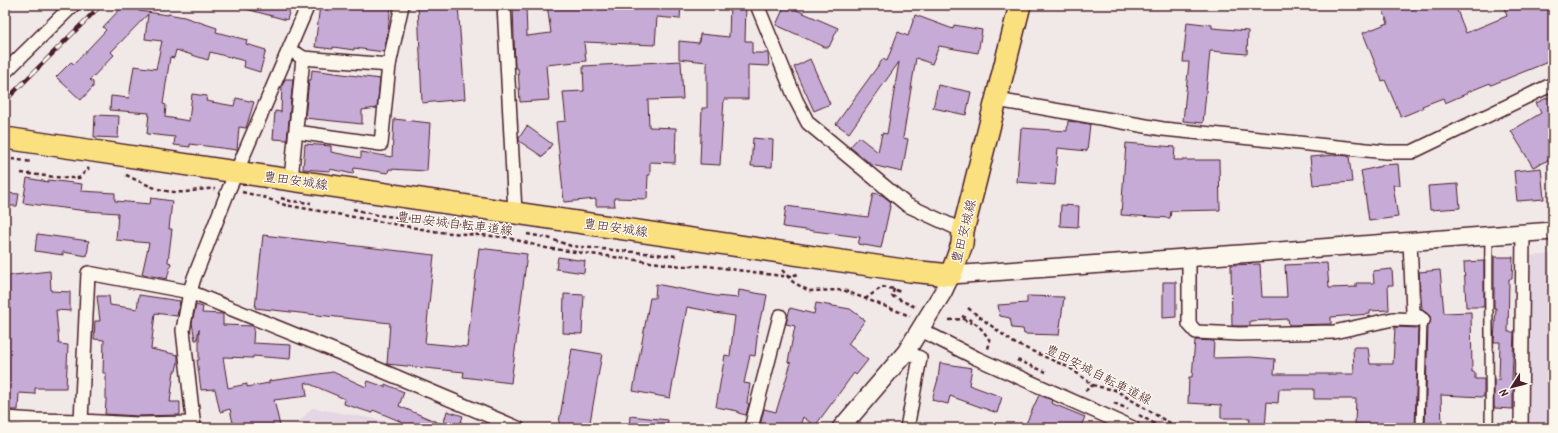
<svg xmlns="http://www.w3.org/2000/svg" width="1558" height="433" viewBox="0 0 1558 433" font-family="Kalam,'Klee One',sans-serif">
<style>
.built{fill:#e4d6e3}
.building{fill:#c7abd7;stroke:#4a1f2b}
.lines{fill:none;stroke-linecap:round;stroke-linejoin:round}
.service-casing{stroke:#4a1f2b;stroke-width:10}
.minor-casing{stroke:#4a1f2b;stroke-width:16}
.tertiary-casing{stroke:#4a1f2b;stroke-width:20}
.primary-casing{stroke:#4a1f2b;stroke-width:24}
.path{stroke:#4a1f2b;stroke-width:2.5;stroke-dasharray:4 3;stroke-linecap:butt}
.service{stroke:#fbf7ec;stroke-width:7}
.minor{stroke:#fbf7ec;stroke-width:13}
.tertiary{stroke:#fbf7ec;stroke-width:17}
.primary{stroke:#fbe080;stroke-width:21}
.rail-casing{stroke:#4a1f2b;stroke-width:4.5}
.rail{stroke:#fbf7ec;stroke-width:3;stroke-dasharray:9;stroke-linecap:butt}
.labels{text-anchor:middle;stroke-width:3;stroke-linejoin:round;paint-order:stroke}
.street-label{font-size:13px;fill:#4a1f2b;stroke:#fbf7ec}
</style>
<rect width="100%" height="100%" fill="#f1e8e8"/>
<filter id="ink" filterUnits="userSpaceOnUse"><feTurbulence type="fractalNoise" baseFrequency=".025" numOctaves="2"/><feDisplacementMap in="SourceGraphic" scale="8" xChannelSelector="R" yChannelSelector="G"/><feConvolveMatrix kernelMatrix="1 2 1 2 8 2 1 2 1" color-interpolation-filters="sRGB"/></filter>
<g filter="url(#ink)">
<g class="built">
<path d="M1553 254V428H1526L1529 256Z"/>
<path d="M312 408 387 421 395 428H293Z"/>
</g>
<g class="building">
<path d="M124 5H133L139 11 168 15V14L184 17 217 28 216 32 247 40 246 44 266 50 260 72 244 67 245 61 210 52 208 60 176 50 174 58 170 57 163 104 166 105 165 117 189 121 192 94 207 96 206 101 234 106 236 98 254 102 246 128 239 127 237 150 190 144V147L174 145 175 137 147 134 149 113 110 110 111 96 129 98 134 66 156 69 162 41 145 39 148 14 111 52 114 55 90 80 93 82V87L81 100 56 77 71 62 74 64 106 30 103 27Z"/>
<path d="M247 5H291L287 20 246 9Z"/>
<path d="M320 5H391L388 31 384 52 354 48V50L333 47V49L315 47Z"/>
<path d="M418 5H458L465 99 422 103Z"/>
<path d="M513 5H526L527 36 551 33 547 5H681L680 19 657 17 655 45 584 42 586 61 546 65 549 100 520 102 518 68H515Z"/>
<path d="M730 5H746L745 41H752V53H768L769 66 748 65V99H724L720 165 700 164 702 108H707V62L679 59V41L699 43 700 34 729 37Z"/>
<path d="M785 5 838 28 829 47H825L776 25Z"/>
<path d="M1381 5H1455L1466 33 1507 16 1503 5H1553V60L1491 85 1490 83 1468 92V93L1445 103 1443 98 1422 106 1423 108 1401 117 1385 80 1382 81 1363 33 1388 23Z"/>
<path d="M915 15 953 29 954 25 982 30 978 53 939 46 932 64 916 58 903 138 908 139 902 172 872 165 850 147 859 137 878 152 882 133 887 134 899 62 849 133 836 124 883 59 887 61 898 32 908 36Z"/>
<path d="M1187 22 1212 25V28L1248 31 1247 54 1210 51 1203 123 1183 121 1189 62H1183Z"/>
<path d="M810 59 830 104 814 111 794 67Z"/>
<path d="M681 61 683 99 648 100 649 127 676 128 675 163 650 162V175H648L647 199 614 198 615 206H596V199L564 202 556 122 566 121 563 92 584 91 583 66Z"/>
<path d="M312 70 380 79 377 108 362 110V124L305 118 309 80H311Z"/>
<path d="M285 79H293L287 140 273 139 275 111 281 112 282 86Z"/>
<path d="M938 85 971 92 966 115 933 108Z"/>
<path d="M1549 97 1553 105V158L1533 167 1511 131 1541 113 1536 103Z"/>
<path d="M95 115 119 116 118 138 94 137Z"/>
<path d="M394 119 430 123 427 171 389 169 388 173 354 168 353 174 330 169V171L303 169 305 144 331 146V152L361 158V152L392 157Z"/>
<path d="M1068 121 1090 124 1087 151 1058 148 1055 185 1017 182 1021 128 1067 131Z"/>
<path d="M527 126 552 144 543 157 519 141V138Z"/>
<path d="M753 138 773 140 772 167 751 166Z"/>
<path d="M1126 143 1175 147 1174 160H1219L1220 210 1171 211 1170 218 1121 215Z"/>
<path d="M1335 155 1349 156 1352 182 1313 185 1310 157Z"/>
<path d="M1398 164 1400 185H1393L1398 217 1369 221 1365 193 1361 171 1382 166V165Z"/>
<path d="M1541 168 1544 199 1517 201 1514 171Z"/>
<path d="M27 178 48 182V180L82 184 81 191 115 193V201L150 204 151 198 172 201 169 229H172L168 262 171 263 167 279 142 274 149 243 116 240 118 213 87 211 23 203Z"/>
<path d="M1458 184 1460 208 1430 210 1428 186Z"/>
<path d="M5 193 19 194 17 206H5Z"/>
<path d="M873 193 882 195 891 202 881 248 858 244 860 237 783 227 786 206 868 217Z"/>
<path d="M1061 205 1079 206 1078 227 1060 226Z"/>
<path d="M37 234 89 241 87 256 63 252V255L35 251Z"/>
<path d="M263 235 434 255 425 343 467 347 479 248 527 254 511 383 463 377 464 372 387 364 390 323 255 308Z"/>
<path d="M558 257 585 261 584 273 556 269Z"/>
<path d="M1494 257H1513L1512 279H1509L1508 332H1514L1512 380H1513V409L1494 408V379L1499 380 1500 342H1494L1496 308H1494Z"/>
<path d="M1484 261V307H1466L1464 262Z"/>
<path d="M1327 263 1329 288 1356 287V283H1374L1373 271 1392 269 1393 285H1388L1389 310 1370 311V314L1331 317V324L1289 325 1288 319 1250 321V326H1232L1231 265 1260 264 1262 297H1287L1285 265Z"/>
<path d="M1440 270 1444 313 1471 312 1472 372H1475V379H1484V397L1441 395 1442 428H1425L1428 326 1431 320 1430 316 1422 309 1419 272Z"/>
<path d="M50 271 51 291 70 292V311L56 310 59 344 68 345 66 388H35V394L19 393 18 410H5V276Z"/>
<path d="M1163 282H1176V317L1163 318Z"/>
<path d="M656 284 716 296 738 298 739 290 767 295 764 311H762L758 329 755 356 750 355 744 383 750 384 747 403 749 404 746 415 738 413V411L716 407 725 355 730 356 735 316 714 313V312L687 307 670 398 633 391 650 298H655Z"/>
<path d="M564 294 584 295 582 334 563 333Z"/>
<path d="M139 295 180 301 177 316 155 313 151 349 178 355V362L176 371H174L170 402H180V415L138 416 105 414 106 401V373H103L104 340 94 339 95 321H100L97 296H109L110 305 137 309Z"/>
<path d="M1027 296 1064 297 1059 335 1024 334 1023 329 1012 328 1010 318 1000 316 998 305 1027 303Z"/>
<path d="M816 303 850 309 865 320 848 344 868 360 856 375 854 373 815 426 803 417 799 428H766L760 426 764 409 776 412 791 363 788 362 795 326 786 324 790 308 814 314Z"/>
<path d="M196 305 203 307 202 313 223 314V325L254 326 253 343 291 345 290 359 253 356V358L223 357 228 388 247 384V387L269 383V381L333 372 366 387 368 381 385 387V384L404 392 399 406 451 428H412L401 424 402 422 373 410 372 413 344 404 345 399 305 382 307 396 274 400 280 426 273 428H234L230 409 220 412 215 389 201 390 197 360H199V329L197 340H195L192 323Z"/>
<path d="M1395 327 1418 328 1415 428 1355 424 1356 399H1314V389H1279L1278 403 1267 402 1265 428H1249L1250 418H1221V405L1188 403 1189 377H1192L1195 340 1214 341 1213 358 1250 357 1275 359 1274 374H1354L1353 347H1368L1370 364H1393Z"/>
<path d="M572 349 602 354 589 428H558Z"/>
<path d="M940 363 972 368 969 385 1002 397 997 413 950 396 948 404 932 400 938 379Z"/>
<path d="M1039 395 1052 400 1051 403 1085 417 1080 428H1024Z"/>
<path d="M447 411 463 416 459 428 444 422Z"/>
<path d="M630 416 668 420 667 428H629Z"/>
</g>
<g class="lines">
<g class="service-casing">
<g id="service">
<path d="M1489 236C1488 300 1490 364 1489 428"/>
<path d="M1420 428 1423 320"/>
</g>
</g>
<g class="minor-casing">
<g id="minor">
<path d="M504 5 515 212"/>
<path d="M757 5 796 100 808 123 907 205 963 231"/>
<path d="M389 65 402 5"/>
<path d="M5 72 73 5"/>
<path d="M997 100 1163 129 1386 152H1412L1553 84"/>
<path d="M296 132 381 144 389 65 303 58"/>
<path d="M291 179 303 58 297 54"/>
<path d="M1410 241 1413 312 1423 320"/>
<path d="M1189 258V324L1196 332 1239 334 1334 332 1393 319 1423 320"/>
<path d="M919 329 976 358 1133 428"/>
<path d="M906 352 920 358 907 428"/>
<path d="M5 418 35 420 81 421 138 424 193 423"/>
<path d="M81 421 88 273 190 292 328 348 518 428"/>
<path d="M194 428 183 330 190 292 194 278 229 189 308 5"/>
<path d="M751 428 780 316"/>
<path d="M1521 428 1523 233"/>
</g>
</g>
<g class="tertiary-casing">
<path id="tertiary" d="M841 428 906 352 943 292 951 275 1553 231"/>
</g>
<g class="primary-casing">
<path id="primary" d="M5 138 910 271 951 275 962 244 963 231 1020 5"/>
</g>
<g class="path">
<path d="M5 158 32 162"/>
<path d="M21 173 64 178H79L89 168"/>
<path d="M126 175C145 184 163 194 185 192 195 191 205 188 215 189"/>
<path d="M242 192 263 197 285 205 439 232 505 237 546 248 681 266H708L789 277 800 273"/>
<path d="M281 198 290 201 311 203"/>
<path d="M353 209 377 215 465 225"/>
<path d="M527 234 548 238 571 246 676 256"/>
<path d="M782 270 793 282 809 291 843 290 910 316"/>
<path d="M894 289 892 296 915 307"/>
<path d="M865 299 882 287 894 289 902 293"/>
<path d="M968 308 1014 343 1070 368 1093 385 1100 387 1115 390 1166 421 1184 428"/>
<path d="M962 316C976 322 982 328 990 341L988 349"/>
<path d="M949 320 963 319 971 323 972 320"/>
<path d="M1017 360 1046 372"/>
<path d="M1085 391 1093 385"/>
<path d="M1114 403 1128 409"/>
<path d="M1139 415 1162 428"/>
</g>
<use href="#service" class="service"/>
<use href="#minor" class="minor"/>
<use href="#tertiary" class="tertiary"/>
<use href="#primary" class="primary"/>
<g class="rail-casing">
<path id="rail" d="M5 101 101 5"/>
</g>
<use href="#rail" class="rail"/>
</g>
</g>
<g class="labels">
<g class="street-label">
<text transform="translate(296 180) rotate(8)" y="5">豊田安城線</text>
<text transform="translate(455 223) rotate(7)" y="5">豊田安城自転車道線</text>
<text transform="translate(616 227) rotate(8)" y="5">豊田安城線</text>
<text transform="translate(963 231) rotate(-76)" y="5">豊田安城線</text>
<text transform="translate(1099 374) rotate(27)" y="5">豊田安城自転車道線</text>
</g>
</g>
<rect width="1558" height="433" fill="none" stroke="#fbf7ec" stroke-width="20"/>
<rect x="10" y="10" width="1538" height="413" fill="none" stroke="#4a1f2b" stroke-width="1.5" filter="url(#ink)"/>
<g transform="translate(1512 387) rotate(234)" stroke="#fbf7ec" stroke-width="3" paint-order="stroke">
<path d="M0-3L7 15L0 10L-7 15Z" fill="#4a1f2b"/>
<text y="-6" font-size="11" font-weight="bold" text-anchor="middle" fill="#4a1f2b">N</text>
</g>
</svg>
